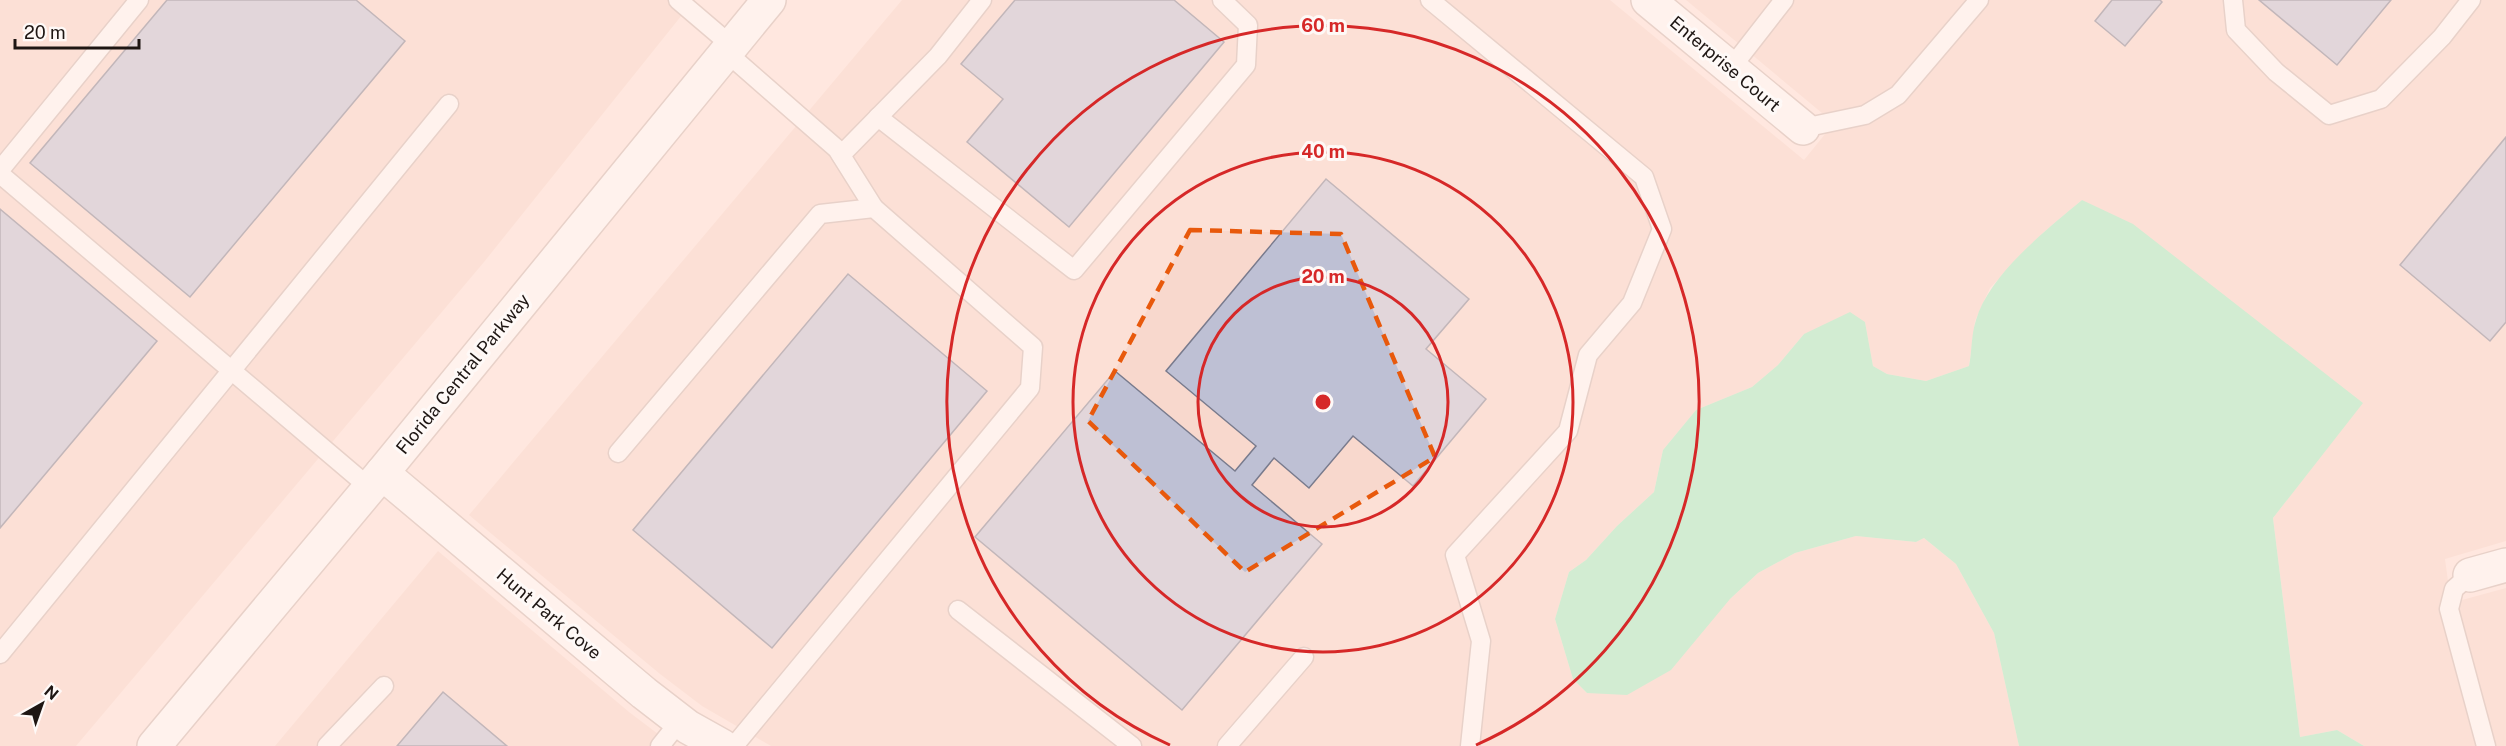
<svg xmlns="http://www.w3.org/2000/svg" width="2506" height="746" viewBox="0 0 2506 746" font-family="'Public Sans',sans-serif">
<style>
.built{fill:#f8d8cd}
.green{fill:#9bf2c3}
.building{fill:#bec0d4;stroke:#797b8d;stroke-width:1.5}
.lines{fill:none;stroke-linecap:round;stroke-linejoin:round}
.lane-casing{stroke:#cdb7af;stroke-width:21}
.street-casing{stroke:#cdb7af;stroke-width:36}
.secondary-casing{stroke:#cdb7af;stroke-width:36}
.lane{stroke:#fff;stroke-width:18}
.street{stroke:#fff;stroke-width:33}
.secondary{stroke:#fff;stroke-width:33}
.marked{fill:none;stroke:#e8590c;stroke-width:4.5;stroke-dasharray:12 8;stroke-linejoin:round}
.ring{fill:none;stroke:#d62828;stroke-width:3}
.labels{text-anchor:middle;stroke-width:6;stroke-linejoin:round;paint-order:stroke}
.street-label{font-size:18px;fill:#1e1613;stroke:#fef9f7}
.centre{fill:#d62828;stroke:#fef9f7;stroke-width:3}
.ring-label{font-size:18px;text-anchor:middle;font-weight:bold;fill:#d62828;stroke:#fef9f7;stroke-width:6;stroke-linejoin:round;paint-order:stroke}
</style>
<rect width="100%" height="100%" fill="#ffe7df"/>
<g class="built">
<path d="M0 0H694L484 262 76 746H0Z"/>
<path d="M902 0H1610L1804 160 1834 123 1686 0H2506V541L2445 559 2451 603 2506 588V746H2364L2337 730 2300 737 2273 518 2362 403 2082 200 2044 232 1990 288 1975 321 1969 366 1926 381 1887 374 1873 366 1865 322 1804 334 1778 365 1752 387 1696 410 1663 450 1654 492 1617 526 1586 560 1569 572 1555 619 1573 679 1587 693 1730 599 1758 573 1795 553 1856 536 1916 542 1924 538 1956 564 1994 633 2019 746H771L702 706 660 674 469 515Z"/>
<path d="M438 551 629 712 674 746H275Z"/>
</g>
<path class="green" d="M2082 200 2133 224 2363 403 2273 518 2300 737 2337 730 2364 746H2019L1994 633 1956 564 1924 538 1916 542 1856 536 1795 553 1758 573 1730 599 1671 670 1627 695 1587 693 1573 679 1555 619 1569 572 1586 560 1617 526 1654 492 1663 450 1696 410 1752 387 1778 365 1804 334 1850 312 1865 322 1873 366 1887 374 1926 381 1969 366C1972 352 1971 335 1976 320 1989 275 2046 230 2082 200Z"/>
<g class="building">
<path d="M167 0H356L405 41 190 297 30 163Z"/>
<path d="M1015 0H1174L1224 42 1069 227 967 142 1003 99 961 64Z"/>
<path d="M2112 0H2160L2162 2 2125 46 2095 21Z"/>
<path d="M2259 0H2391L2337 65Z"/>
<path d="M2506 137V322L2490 341 2400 265Z"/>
<path d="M1326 179 1469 299 1426 349 1486 399 1413 486 1353 436 1309 488 1274 458 1252 485 1322 544 1182 710 975 537 1115 371 1235 471 1256 446 1166 371Z"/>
<path d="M0 209 157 341 0 528Z"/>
<path d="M848 274 987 391 772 648 633 530Z"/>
<path d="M443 692 507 746H397Z"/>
</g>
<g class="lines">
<g class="lane-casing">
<g id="lane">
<path d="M678 0 732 46"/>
<path d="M1430 0 1644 177 1662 229 1632 303 1588 355 1568 431 1455 555 1481 641 1470 746"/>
<path d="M2233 0 2236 30 2276 72 2329 115 2381 99 2442 37 2471 0"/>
<path d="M726 52 837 149 874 208"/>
<path d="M1731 68 1784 0"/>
<path d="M878 117 1074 270 1246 65 1248 25 1222 0"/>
<path d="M1803 128 1865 115 1898 95 1979 0"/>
<path d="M841 155 938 56 982 0"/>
<path d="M0 170 139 0"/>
<path d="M0 174 370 488"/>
<path d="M618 453 820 214 874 208 1033 347 1030 388 734 746"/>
<path d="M2470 575 2454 589 2449 609 2486 746"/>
<path d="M958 610 1132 746"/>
<path d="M0 654 449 104"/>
<path d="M327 746 384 686"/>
<path d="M660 746 680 721"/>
<path d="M1227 746 1304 657"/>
</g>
</g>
<g class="street-casing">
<g id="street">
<path d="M1648 0 1803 128"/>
<path d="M382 473 644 693 688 727 722 746"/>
<path d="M2470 575 2506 565"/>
</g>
</g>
<g class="secondary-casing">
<path id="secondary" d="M154 746 382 473 769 0"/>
</g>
<use href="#lane" class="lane"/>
<use href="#street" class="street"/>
<use href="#secondary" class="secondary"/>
</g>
<path d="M0 0H2506V746H0ZM1190 230 1341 234 1435 457 1245 572 1088 421Z" fill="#ffe7df" fill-opacity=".55" fill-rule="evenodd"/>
<path class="marked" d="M1190 230 1341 234 1435 457 1245 572 1088 421Z"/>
<g class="ring">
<circle cx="1323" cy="402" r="125"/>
<circle cx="1323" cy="402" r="250"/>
<path d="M1170 745A376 376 0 1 1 1476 745"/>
</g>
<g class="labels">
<g class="street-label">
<text transform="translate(1725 64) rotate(40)" y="6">Enterprise Court</text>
<text transform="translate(463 374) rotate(-51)" y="6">Florida Central Parkway</text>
<text transform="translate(549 614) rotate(40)" y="6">Hunt Park Cove</text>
</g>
</g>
<circle cx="1323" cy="402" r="9" class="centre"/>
<g class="ring-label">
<text x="1323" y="32">60 m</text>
<text x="1323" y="158">40 m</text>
<text x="1323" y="283">20 m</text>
</g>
<g transform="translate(42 704) rotate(40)" stroke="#fef9f7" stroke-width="4.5" paint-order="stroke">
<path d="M0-4.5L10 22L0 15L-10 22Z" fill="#1e1613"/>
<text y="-9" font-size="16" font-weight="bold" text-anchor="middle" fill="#1e1613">N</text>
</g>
<path d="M15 39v9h124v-9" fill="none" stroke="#1e1613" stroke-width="3"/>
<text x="24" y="39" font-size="18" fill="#1e1613" stroke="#fef9f7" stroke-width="4.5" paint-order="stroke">20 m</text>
</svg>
